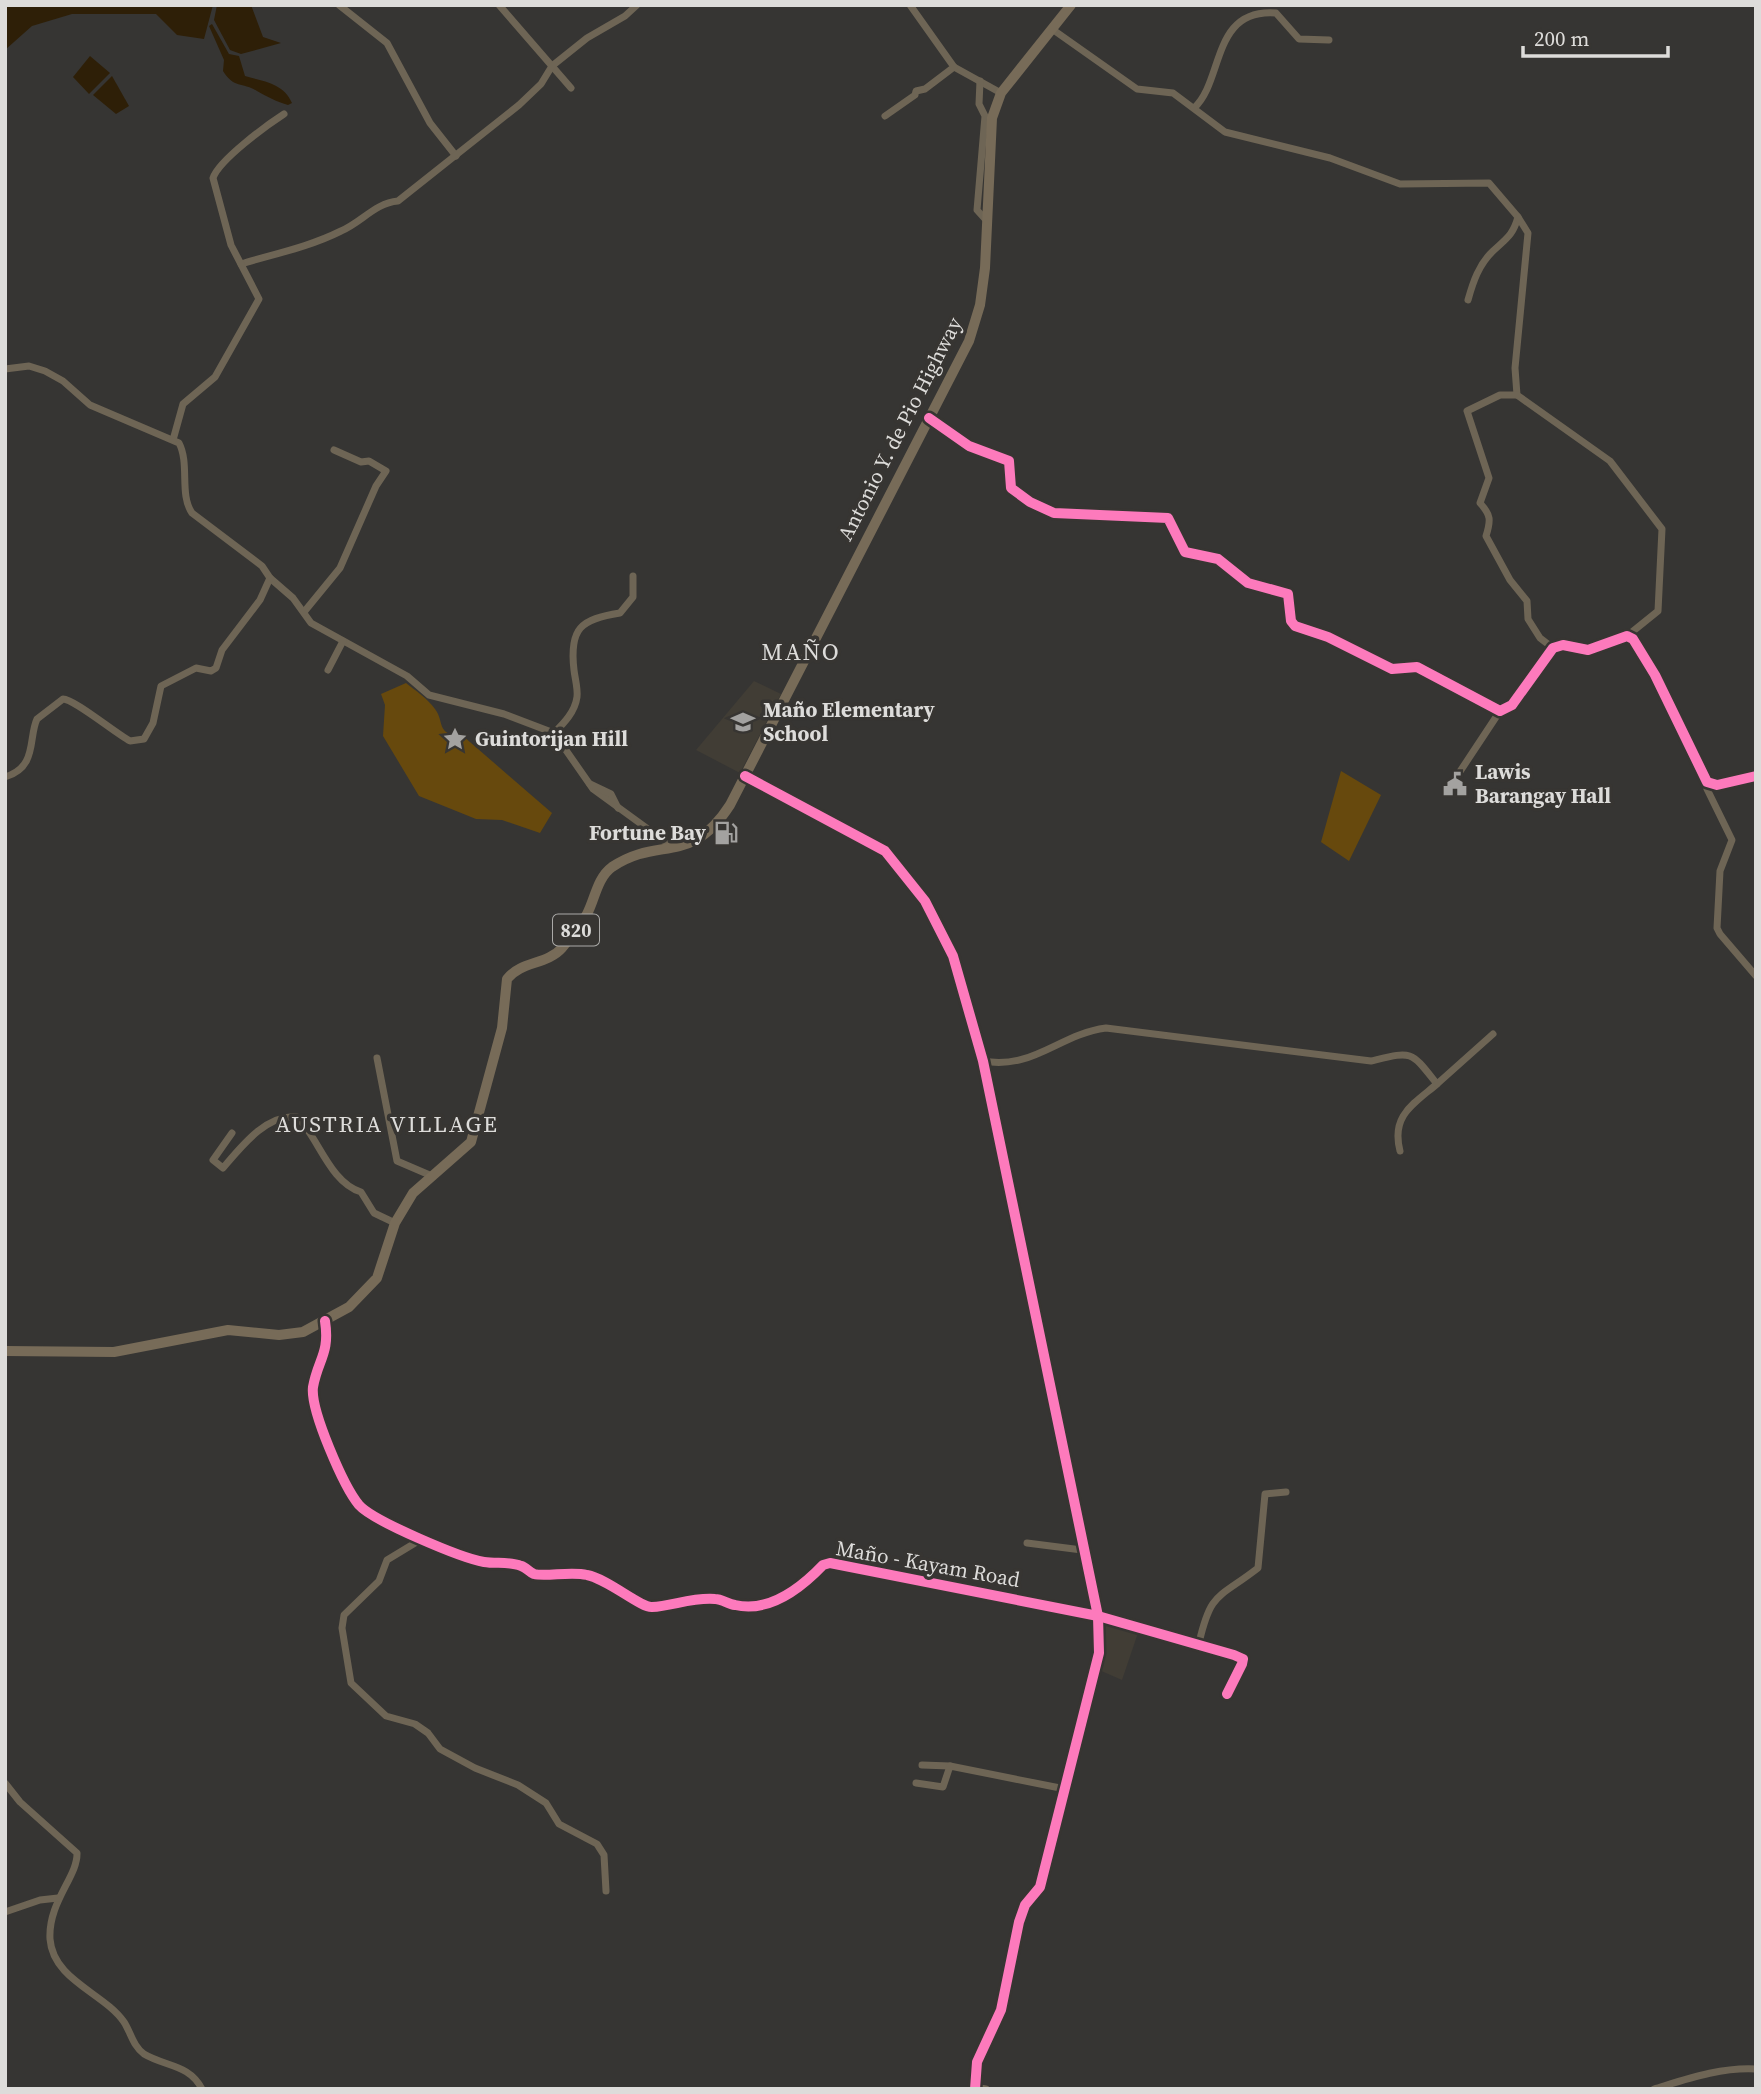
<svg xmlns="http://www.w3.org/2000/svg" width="1761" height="2094" viewBox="0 0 1761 2094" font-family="'Source Serif 4',serif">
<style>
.built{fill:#413d35}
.green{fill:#67490d}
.water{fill:#2e1f07}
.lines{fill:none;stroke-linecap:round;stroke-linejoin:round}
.minor{stroke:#6e6555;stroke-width:7}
.highway{stroke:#776b58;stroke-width:10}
.cycleway-casing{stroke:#373532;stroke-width:15}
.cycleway{stroke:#fd7abc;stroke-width:10}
.labels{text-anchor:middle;stroke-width:7;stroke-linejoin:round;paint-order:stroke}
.shield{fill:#373532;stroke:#abaaa8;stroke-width:2}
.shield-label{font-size:19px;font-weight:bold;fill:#dddcda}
.street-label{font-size:21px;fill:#dddcda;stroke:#373532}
.poi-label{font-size:21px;font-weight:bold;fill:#dddcda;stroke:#373532;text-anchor:start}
.neighbourhood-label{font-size:23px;letter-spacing:2px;fill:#dddcda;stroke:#373532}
.quarter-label{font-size:24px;letter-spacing:2px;fill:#dddcda;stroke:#373532}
</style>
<rect width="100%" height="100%" fill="#363533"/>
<g class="built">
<path d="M754 681 781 694 740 773 696 750Z"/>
<path d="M1102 1620 1139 1630 1122 1680 1099 1670Z"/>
</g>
<g class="green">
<path d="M406 683C416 691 427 698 435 709 445 722 435 735 463 736L552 813 540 833 502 820 476 819 419 796 383 736 385 705 381 694Z"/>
<path d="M1341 771 1381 795 1349 861 1321 842Z"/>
</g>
<g class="water">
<path d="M5 5H213L204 39 177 35 156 14H72L32 26 5 50Z"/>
<path d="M217 5H251L263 37 281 43 241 54 230 50 214 20Z"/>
<path d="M212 24 229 54 239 56 245 76C262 81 284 83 292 103L288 105C275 101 268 97 257 91 243 82 234 89 223 71L224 60 209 26Z"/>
<path d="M90 56 110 73 89 94 73 77Z"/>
<path d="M112 76 129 106 116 114 93 95Z"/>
</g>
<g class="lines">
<g class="minor">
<path d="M339 5 387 43 430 123 456 156"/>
<path d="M499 5 571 88"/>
<path d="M1052 29 1137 89 1173 93 1225 132 1330 158 1400 184 1489 183 1518 217C1513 235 1507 238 1493 251 1479 264 1473 282 1468 300"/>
<path d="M954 67 1001 93"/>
<path d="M980 81 979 104 985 116 977 210 986 220"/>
<path d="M1194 108C1224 81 1211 8 1276 13L1299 39 1329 40"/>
<path d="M885 116 915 95 916 91 925 89 954 67 910 5"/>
<path d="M1518 217 1528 233 1515 368 1517 395 1610 461 1662 529 1658 611 1627 636"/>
<path d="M241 264C274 254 309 247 341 231 362 222 375 203 398 201L519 105 541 84 552 66 587 38 625 16 637 5"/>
<path d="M5 369 29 366 45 371 63 381 90 405 179 443C190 464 179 494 192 513L262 566 270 578 293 598 311 623 407 676 429 695 504 714 554 733 593 789 674 848"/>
<path d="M1517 395H1500L1467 411 1489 478 1480 503C1491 515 1491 520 1486 536L1510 580 1527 601 1528 619 1540 638 1553 648"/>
<path d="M929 418 969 446 1009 461 1011 488 1030 502 1054 513 1168 518 1185 552 1218 559 1248 583 1288 594 1291 621 1295 626 1328 637 1392 669 1417 667 1500 711 1512 705 1553 648 1563 645 1588 650 1627 636 1633 639 1655 675 1707 782 1717 785 1756 776"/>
<path d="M173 440 183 404 215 377 259 299 231 245 213 178C219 160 267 125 284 114"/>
<path d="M304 612 340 568 376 486 386 471 369 461 361 462 334 450"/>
<path d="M328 670 343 641"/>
<path d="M554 733C564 723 575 712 577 697 578 688 575 679 574 670 569 628 581 619 620 613L633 597V576"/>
<path d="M745 776 885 851 925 901 953 956 983 1061 1098 1616 1099 1653 1040 1887 1025 1905 1019 1922 1001 2010 977 2062 975 2089"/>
<path d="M1457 776 1500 711"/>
<path d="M5 777C38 767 28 738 37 719L63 699C74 699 115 733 130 741L144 739 153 723 161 686 196 668 211 671 216 668 222 650 260 600 270 578"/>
<path d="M590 784 611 794 618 808"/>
<path d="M1714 785 1707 789 1732 840 1720 871 1717 928 1720 934 1756 976"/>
<path d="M377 1058 397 1161 432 1176"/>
<path d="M983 1061C1034 1070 1059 1034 1106 1028L1371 1061C1413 1051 1410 1050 1437 1084 1412 1105 1391 1116 1400 1151"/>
<path d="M1437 1084 1493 1034"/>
<path d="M232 1133 213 1160 223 1168C241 1147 266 1114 297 1117 318 1136 329 1182 361 1192L374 1213 395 1223"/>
<path d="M325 1321C330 1354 318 1359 313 1387 310 1410 344 1487 359 1505 373 1521 461 1558 484 1562 496 1564 510 1561 521 1566 526 1567 529 1572 534 1574 546 1577 571 1571 587 1575 608 1579 641 1608 652 1607 672 1606 693 1597 715 1599 722 1599 728 1604 735 1605 769 1613 801 1588 823 1565L830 1563 1098 1616 1234 1655 1243 1659 1242 1664 1227 1694"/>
<path d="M420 1540 387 1560 379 1581 344 1615 342 1628 351 1683 386 1716 415 1724 428 1733 440 1749 475 1768 518 1785 546 1803 559 1824 597 1844 604 1855 606 1891"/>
<path d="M1027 1543 1082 1550"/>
<path d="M1199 1643C1211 1591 1218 1599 1258 1568L1265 1494 1286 1492"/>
<path d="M922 1765 950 1766"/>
<path d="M5 1783 20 1802 77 1853C78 1876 48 1902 50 1939 53 1980 104 1993 124 2022 131 2033 133 2046 144 2054 166 2067 189 2064 202 2089"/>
<path d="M916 1783 943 1787 950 1766 1065 1789"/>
<path d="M5 1912 40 1900 58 1898"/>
<path d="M974 2087 986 2089"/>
<path d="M1654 2089C1687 2079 1721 2067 1756 2069"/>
</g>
<path class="highway" d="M5 1351 114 1352 228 1330 279 1335 303 1332 349 1307 377 1278 395 1223 413 1193 471 1142 502 1028 507 979C521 961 547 965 562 948 570 938 581 926 587 914 595 899 597 878 612 867 660 835 690 867 730 805L969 341 980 305 985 268 992 118 1001 93 1071 5"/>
<g class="cycleway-casing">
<g id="cycleway">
<path d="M929 418 969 446 1009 461 1011 488 1030 502 1054 513 1168 518 1185 552 1218 559 1248 583 1288 594 1291 621 1295 626 1328 637 1392 669 1417 667 1500 711 1512 705 1553 648 1563 645 1588 650 1627 636 1633 639 1655 675 1707 782 1717 785 1756 776"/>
<path d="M745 776 885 851 925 901 953 956 983 1061 1098 1616 1099 1653 1040 1887 1025 1905 1019 1922 1001 2010 977 2062 975 2089"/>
<path d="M325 1321C330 1354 318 1359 313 1387 310 1410 344 1487 359 1505 373 1521 461 1558 484 1562 496 1564 510 1561 521 1566 526 1567 529 1572 534 1574 546 1577 571 1571 587 1575 608 1579 641 1608 652 1607 672 1606 693 1597 715 1599 722 1599 728 1604 735 1605 769 1613 801 1588 823 1565L830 1563 1098 1616 1234 1655 1243 1659 1242 1664 1227 1694"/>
</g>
</g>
<use href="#cycleway" class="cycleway"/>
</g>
<defs>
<g id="school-bare" transform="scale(1.89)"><path d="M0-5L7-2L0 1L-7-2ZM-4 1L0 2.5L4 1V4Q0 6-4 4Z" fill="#a3a2a0" stroke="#373532" stroke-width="2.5" paint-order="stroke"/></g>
<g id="sight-bare" transform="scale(1.89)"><path d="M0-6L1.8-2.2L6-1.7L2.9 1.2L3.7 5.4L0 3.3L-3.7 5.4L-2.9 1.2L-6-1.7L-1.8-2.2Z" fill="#a3a2a0" stroke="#373532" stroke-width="2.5" paint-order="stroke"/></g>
<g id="civic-bare" transform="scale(1.89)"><path d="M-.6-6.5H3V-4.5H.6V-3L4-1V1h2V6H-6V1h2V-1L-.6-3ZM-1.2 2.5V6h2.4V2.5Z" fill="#a3a2a0" stroke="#373532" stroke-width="2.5" paint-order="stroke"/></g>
<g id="fuel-bare" transform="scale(1.89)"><path d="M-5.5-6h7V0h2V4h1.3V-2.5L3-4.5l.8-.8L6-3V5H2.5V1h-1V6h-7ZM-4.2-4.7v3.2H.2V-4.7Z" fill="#a3a2a0" stroke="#373532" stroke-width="2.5" paint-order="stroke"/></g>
</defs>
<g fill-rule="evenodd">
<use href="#school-bare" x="743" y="722"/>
<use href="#sight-bare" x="455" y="739"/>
<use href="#civic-bare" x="1455" y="784"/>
<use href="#fuel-bare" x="726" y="833"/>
</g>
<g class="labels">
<rect class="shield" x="553" y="914.5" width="46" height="31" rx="5"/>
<g class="shield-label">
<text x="576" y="937">820</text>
</g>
<g class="street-label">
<text transform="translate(900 429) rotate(-63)" y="7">Antonio Y. de Pio Highway</text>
<text transform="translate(928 1564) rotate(10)" y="7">Maño - Kayam Road</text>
</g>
<g class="poi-label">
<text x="763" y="717">Maño Elementary<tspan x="763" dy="24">School</tspan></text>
<text x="475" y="746">Guintorijan Hill</text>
<text x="1475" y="779">Lawis<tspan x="1475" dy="24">Barangay Hall</tspan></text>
<text x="706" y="840" text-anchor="end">Fortune Bay</text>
</g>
<g class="neighbourhood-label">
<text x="387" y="1132">AUSTRIA VILLAGE</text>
</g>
<g class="quarter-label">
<text x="801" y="660">MAÑO</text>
</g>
</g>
<rect width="1761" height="2094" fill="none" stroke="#dddcda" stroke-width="14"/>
<path d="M1523 46v10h145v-10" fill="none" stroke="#dddcda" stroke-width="3.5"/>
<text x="1534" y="46" font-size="21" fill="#dddcda" stroke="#373532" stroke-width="5" paint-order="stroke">200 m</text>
</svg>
